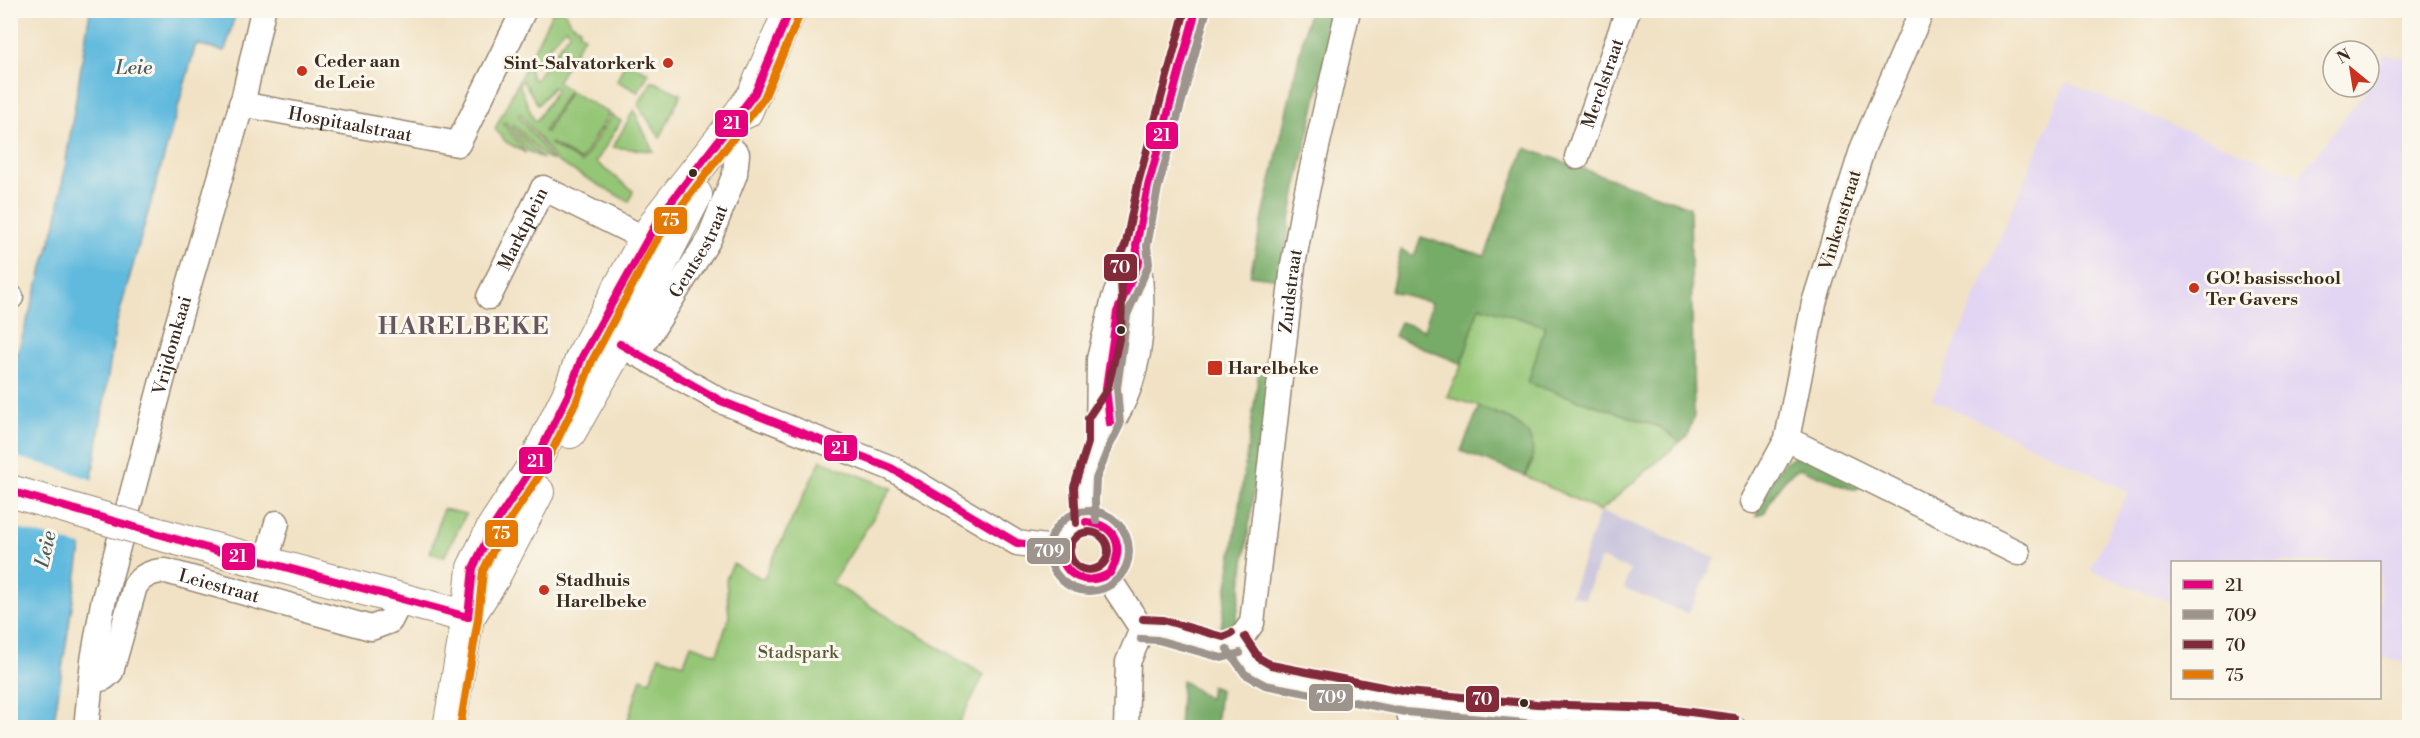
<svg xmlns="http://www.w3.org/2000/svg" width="2420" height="738" viewBox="0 0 2420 738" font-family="'Libre Bodoni',serif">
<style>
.built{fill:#e2d4f3}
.industrial{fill:#c5c0da}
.green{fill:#94c676;stroke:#68784a;stroke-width:1.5;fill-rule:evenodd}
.forest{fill:#77ab67;stroke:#596a42;stroke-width:1.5}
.water{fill:#61bade;stroke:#4e727e;stroke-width:1.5}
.pier{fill:#f1e2c5}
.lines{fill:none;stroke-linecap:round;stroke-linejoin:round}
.minor-casing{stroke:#968672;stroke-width:27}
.major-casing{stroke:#968672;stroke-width:34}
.minor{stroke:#fff;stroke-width:24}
.major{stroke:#fff;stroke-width:32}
.major-bridge-casing{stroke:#968672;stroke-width:34;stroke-linecap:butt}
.major-bridge{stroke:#fff;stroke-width:32}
.bus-1-casing{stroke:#fbf7ec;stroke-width:12}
.bus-2-casing{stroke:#fbf7ec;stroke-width:12}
.bus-3-casing{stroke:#fbf7ec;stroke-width:12}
.bus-4-casing{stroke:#fbf7ec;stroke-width:12}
.bus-1{stroke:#e6007e;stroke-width:8}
.bus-2{stroke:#9d948e;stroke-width:8}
.bus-3{stroke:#822a3a;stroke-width:8}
.bus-4{stroke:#e67902;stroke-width:8}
.poi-dot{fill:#c8321e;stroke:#fbf7ec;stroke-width:2}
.bus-dot{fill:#3b2a1e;stroke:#fbf7ec;stroke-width:2}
.labels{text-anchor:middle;stroke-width:6;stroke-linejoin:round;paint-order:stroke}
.poi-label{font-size:18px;font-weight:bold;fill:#3b2a1e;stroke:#fbf7ec;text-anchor:start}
.street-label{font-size:18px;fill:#3b2a1e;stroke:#fbf7ec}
.park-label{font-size:18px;fill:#565938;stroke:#fbf7ec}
.water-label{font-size:20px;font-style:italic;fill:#485c61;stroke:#fbf7ec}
.district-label{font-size:24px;font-weight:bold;letter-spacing:1.5px;fill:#685761;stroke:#fbf7ec}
.line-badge{stroke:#fbf7ec;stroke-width:2}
.badge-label{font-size:16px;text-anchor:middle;font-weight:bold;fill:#fff}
</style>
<rect width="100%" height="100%" fill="#fbf7ec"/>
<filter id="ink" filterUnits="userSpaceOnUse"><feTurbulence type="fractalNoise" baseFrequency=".0167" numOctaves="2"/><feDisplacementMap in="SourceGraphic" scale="12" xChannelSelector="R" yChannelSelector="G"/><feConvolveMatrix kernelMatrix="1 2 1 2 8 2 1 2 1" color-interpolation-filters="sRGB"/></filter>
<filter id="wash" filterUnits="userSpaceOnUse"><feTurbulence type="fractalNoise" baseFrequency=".008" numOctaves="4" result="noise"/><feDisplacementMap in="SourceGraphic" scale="24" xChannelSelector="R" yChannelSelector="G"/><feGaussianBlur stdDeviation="1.35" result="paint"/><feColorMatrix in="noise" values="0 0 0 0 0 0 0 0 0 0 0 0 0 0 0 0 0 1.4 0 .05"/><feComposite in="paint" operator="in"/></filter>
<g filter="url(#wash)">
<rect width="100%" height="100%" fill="#f1e2c5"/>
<path class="built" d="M2384 54 2410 60 2409 665 2380 656V562H2172V603L2090 570 2128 491 1932 399 2066 82 2299 176 2374 80Z"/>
<path class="industrial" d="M1600 511 1716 558 1688 614 1624 588 1630 570 1602 559 1599 561 1585 599 1571 595Z"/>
<g class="green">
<path d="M553 11H564L570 22 580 28 579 33 584 36 557 82 569 90 544 131 546 132 570 91 609 113 581 161 551 143 550 144 582 163 611 115 621 121 596 162 633 191 629 202 556 161 520 113 518 115 553 161 545 157 513 124 512 126 543 159 528 151 505 122 503 123 526 153 506 142 495 129ZM566 28 570 32 535 80 532 79 529 68ZM523 81 538 105 553 87 557 89 537 120H534L519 84Z"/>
<path d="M625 62 649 73 638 92 617 81Z"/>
<path d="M652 81 681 94 660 138 638 105Z"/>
<path d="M634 110 653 151 613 147Z"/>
<path d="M1479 306 1546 326 1528 383 1660 427 1680 442 1600 511 1525 476 1533 461 1505 416 1447 396 1462 364Z"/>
<path d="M821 460 892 488 832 583 984 675 957 727H626L641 678 650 681 659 656 684 664 691 645 717 654 729 617 726 579 733 564 763 579Z"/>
<path d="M443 509 466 514 444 557 430 553Z"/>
</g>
<g class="forest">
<path d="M1309 11H1336L1296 189 1279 279 1250 275Z"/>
<path d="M1525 148 1690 207 1694 416 1687 436 1680 442 1660 427 1528 383 1545 326 1479 306 1462 364 1394 336 1400 322 1425 330 1431 303 1391 291 1401 250 1414 256 1421 237 1485 256Z"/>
<path d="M1266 357 1272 358 1236 623 1230 627H1221L1260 365H1265Z"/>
<path d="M1479 407C1514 419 1549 433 1525 476L1461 451Z"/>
<path d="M1804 455 1864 482 1857 489H1853L1799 468C1781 479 1774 494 1765 512L1756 516C1757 504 1776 470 1786 461 1791 456 1797 456 1804 455Z"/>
<path d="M1182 680 1209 699 1211 686 1220 690 1216 727H1179Z"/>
</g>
<path class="water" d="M90 11H236L225 51 196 44 116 325 53 727H11L10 378 56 223Z"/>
<path class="pier" d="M11 456 51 466 96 481 85 547 11 527Z"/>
</g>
<g filter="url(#ink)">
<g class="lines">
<g class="minor-casing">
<g id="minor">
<path d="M1922 10 1863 147 1814 303 1787 439 2018 553"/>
<path id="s1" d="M241 104 458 144 524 10"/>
<path id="s2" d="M1577 157 1628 10"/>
<path d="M10 297H11"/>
<path id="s3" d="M489 297 543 188 660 246"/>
<path d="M612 330 620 344 721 401 891 468 1017 543 1060 549"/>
<path id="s4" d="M637 354 709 239 735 174 737 154 721 139"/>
<path d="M1098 445 1099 359 1114 298 1136 246 1148 186 1196 10"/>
<path d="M1753 501 1787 439"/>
<circle cx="1089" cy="551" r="30"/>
<path d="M1086 522C1078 454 1111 440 1130 385 1145 341 1143 293 1137 248"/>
<path d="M266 562 277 523"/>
<path d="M1107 576 1142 629"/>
<path id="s5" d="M1142 629 1160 630 1211 646 1228 648 1239 641 1252 623 1293 265 1304 204 1348 10"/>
<path d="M1236 643 1252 666 1267 675 1407 702 1536 714 1661 718 1734 728"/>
<path id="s6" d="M92 681 104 678 111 672 135 586C142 575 153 571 166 571L371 628 390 621 402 598"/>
<path d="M1407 702 1412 728"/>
<path id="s7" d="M86 728 93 660 103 603 172 343 244 96 263 10"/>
<path d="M1126 728 1128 662 1142 629"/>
</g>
</g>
<g class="major-casing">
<g id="major">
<path d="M746 112 790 10"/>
<path d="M570 432 611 360 696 195"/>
<path d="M151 532 468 617"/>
<path d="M471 613 494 577 538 492"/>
<path d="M449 728 468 617 473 568 493 527 532 468 568 395 582 357 646 238 661 215 721 139 755 93"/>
</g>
</g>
<use href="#minor" class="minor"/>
<use href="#major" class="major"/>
<g class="major-bridge-casing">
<path id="major-bridge" d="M10 491 151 532"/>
</g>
<use href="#major-bridge" class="major-bridge"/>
<g class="bus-1-casing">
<g id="bus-1">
<path d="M1139 262 1136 246 1148 186 1196 10"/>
<path d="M620 344 721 401 891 468 1017 543 1060 549"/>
<path d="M1110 423 1106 388 1117 312 1139 262"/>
<path d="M10 491 231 555 266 562 468 617"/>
<path d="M1060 549C1063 577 1086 587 1110 573 1125 547 1117 525 1086 522"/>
<path d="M468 617 473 568 493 527 532 468 568 395 582 357 661 215 755 93 790 10"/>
</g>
</g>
<g class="bus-2-casing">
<g id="bus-2">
<circle cx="1089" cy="551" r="40"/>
<path d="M1096 521 1095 500 1096 479 1108 449 1120 425 1117 388 1127 315 1149 264 1147 246 1158 188 1206 13"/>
<path d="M1141 639 1158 640 1222 658 1240 653"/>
<path d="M1227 649 1245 674 1265 685 1406 712 1535 724 1630 728"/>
</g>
</g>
<g class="bus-3-casing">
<g id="bus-3">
<path d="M1076 523 1074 487 1088 443V418L1108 388 1121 330 1122 300 1120 259 1126 243 1138 183 1185 10"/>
<circle cx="1089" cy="551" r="19"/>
<path d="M1143 619 1163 620 1223 637 1232 633"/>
<path d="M1245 637 1259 658 1271 665 1408 692 1537 704 1661 708 1735 718"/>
</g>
</g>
<g class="bus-4-casing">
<path id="bus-4" d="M460 728 478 619 483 571 502 532 541 473 577 400 592 361 655 243 670 221 764 98 800 14"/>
</g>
<use href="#bus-1" class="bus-1"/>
<use href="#bus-2" class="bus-2"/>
<use href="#bus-3" class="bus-3"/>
<use href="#bus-4" class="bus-4"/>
</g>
</g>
<g class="poi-dot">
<circle cx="668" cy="63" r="6"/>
<circle cx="302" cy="71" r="6"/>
<circle cx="2194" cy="288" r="6"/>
<rect x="1207" y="360" width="16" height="16" rx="3"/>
<circle cx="544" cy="590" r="6"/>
</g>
<g class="bus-dot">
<circle cx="693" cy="173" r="5"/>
<circle cx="1121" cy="330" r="5"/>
<circle cx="1524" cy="703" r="5"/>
</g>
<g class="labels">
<g class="poi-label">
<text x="314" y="67">Ceder aan<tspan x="314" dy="21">de Leie</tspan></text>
<text x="656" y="69" text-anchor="end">Sint-Salvatorkerk</text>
<text x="2206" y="284">GO! basisschool<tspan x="2206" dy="21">Ter Gavers</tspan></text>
<text x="1228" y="374">Harelbeke</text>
<text x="556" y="586">Stadhuis<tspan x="556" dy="21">Harelbeke</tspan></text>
</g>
<g class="street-label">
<text dy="6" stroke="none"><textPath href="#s2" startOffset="78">Merelstraat</textPath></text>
<text dy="6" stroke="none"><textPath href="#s1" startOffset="111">Hospitaalstraat</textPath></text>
<text transform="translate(1840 220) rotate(-73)" y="6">Vinkenstraat</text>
<text dy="6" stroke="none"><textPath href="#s3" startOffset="76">Marktplein</textPath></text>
<text dy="6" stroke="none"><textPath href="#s4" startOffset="120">Gentsestraat</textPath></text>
<text dy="6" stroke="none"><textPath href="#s5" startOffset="458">Zuidstraat</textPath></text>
<text dy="6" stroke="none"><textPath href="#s7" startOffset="393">Vrijdomkaai</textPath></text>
<text dy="6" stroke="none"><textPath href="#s6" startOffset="202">Leiestraat</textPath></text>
</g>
<g class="park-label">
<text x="798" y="658">Stadspark</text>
</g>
<g class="water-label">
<text x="134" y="74">Leie</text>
<text transform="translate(45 549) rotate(-77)" y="7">Leie</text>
</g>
<g class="district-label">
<text x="464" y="334">HARELBEKE</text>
</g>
</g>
<g class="line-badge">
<rect x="714" y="109" width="35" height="29" rx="6" fill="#e6007e"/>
<rect x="1145" y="121" width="34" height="29" rx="6" fill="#e6007e"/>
<rect x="653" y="206" width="35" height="29" rx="6" fill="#e67902"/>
<rect x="1103" y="253" width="35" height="29" rx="6" fill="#822a3a"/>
<rect x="823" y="434" width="35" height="28" rx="6" fill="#e6007e"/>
<rect x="518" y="446" width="35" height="29" rx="6" fill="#e6007e"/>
<rect x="484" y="519" width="35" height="29" rx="6" fill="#e67902"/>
<rect x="1026" y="537" width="45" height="28" rx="6" fill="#9d948e"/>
<rect x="221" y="542" width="35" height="29" rx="6" fill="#e6007e"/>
<rect x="1308" y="683" width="46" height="29" rx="6" fill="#9d948e"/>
<rect x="1465" y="685" width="35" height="28" rx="6" fill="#822a3a"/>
</g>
<g class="badge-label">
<text x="732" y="129">21</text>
<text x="1162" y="141">21</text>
<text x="670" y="226">75</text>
<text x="1120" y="273">70</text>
<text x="840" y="454">21</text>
<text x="536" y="467">21</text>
<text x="501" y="539">75</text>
<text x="1049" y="557">709</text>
<text x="238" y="562">21</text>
<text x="1331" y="703">709</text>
<text x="1482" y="705">70</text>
</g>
<rect width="2420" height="738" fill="none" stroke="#fbf7ec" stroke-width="36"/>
<rect x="2171" y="561" width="210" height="138" fill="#fbf7ec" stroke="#aea59a" stroke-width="1.5"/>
<rect x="2183" y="580" width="30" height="9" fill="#e6007e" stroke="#aea59a" stroke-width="1.5"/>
<text x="2225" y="591" font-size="18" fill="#3b2a1e">21</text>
<rect x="2183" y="610" width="30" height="9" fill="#9d948e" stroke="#aea59a" stroke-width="1.5"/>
<text x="2225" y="621" font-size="18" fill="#3b2a1e">709</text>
<rect x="2183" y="640" width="30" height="9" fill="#822a3a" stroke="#aea59a" stroke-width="1.5"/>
<text x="2225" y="651" font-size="18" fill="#3b2a1e">70</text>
<rect x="2183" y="670" width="30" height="9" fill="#e67902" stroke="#aea59a" stroke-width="1.5"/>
<text x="2225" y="681" font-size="18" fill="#3b2a1e">75</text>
<g transform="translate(2351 69) rotate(330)"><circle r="28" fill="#fbf7ec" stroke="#aea59a" stroke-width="1.5"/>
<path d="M0-4.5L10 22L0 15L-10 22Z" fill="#c8321e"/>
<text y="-9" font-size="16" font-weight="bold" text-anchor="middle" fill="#3b2a1e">N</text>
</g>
</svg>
